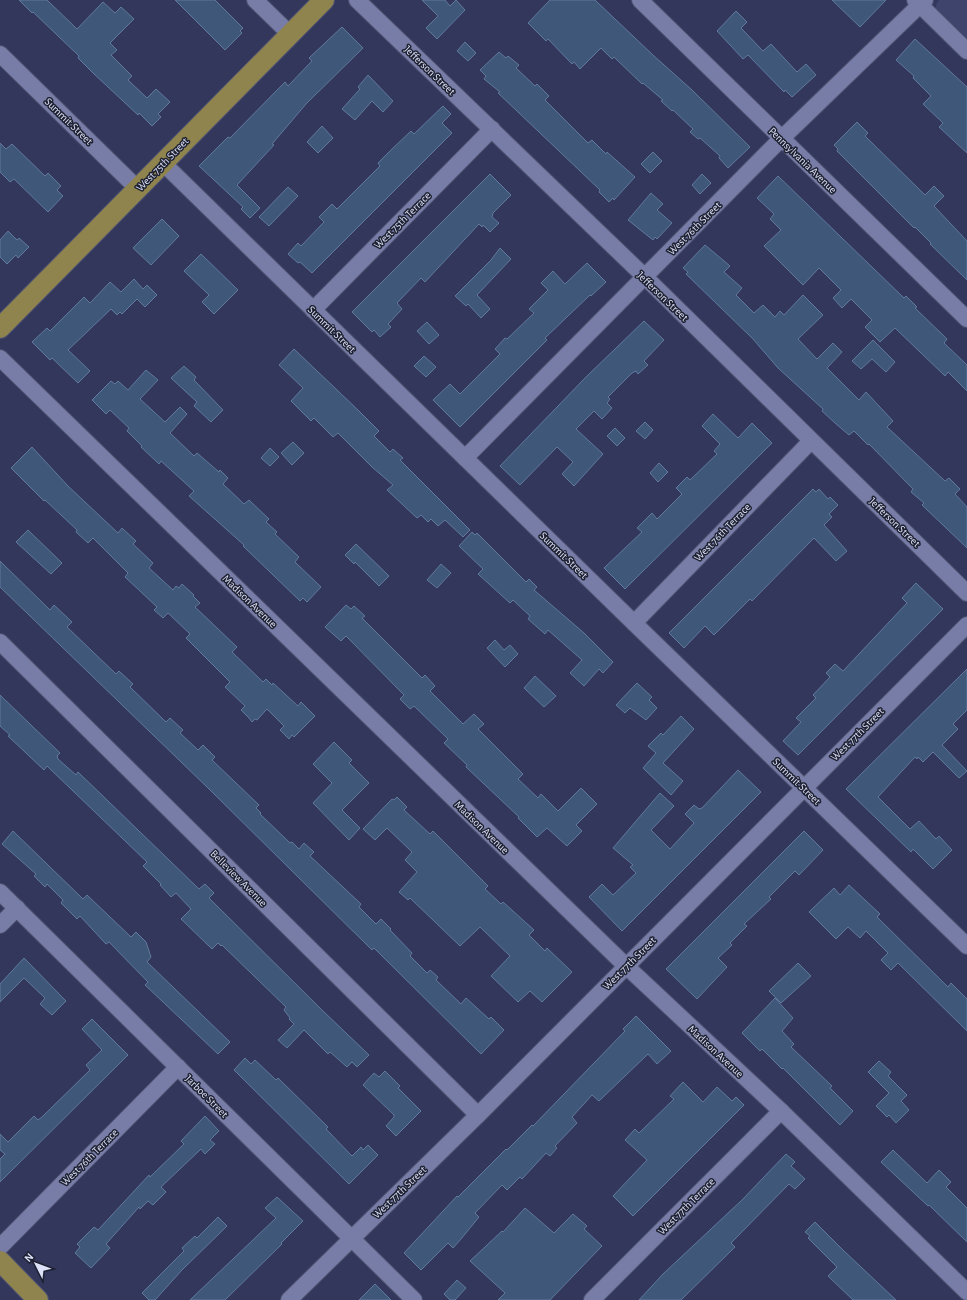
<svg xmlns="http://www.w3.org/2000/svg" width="967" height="1300" viewBox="0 0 967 1300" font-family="'Alegreya Sans',sans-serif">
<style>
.built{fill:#3f446d}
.building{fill:#3f5779;stroke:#60799d}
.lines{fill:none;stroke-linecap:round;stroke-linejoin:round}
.minor-casing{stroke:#4e5170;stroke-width:18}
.major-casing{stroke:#4e5170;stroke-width:22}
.minor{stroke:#777da6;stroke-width:16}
.major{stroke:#8f844e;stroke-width:20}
.labels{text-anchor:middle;stroke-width:3;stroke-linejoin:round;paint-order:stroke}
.street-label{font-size:11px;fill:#dee2f9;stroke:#1e2131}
</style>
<rect width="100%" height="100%" fill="#33375c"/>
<path class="built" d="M939 0H967V42L936 11V5Z"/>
<g class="building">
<path d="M19 0H47L77 29 103 2 115 13 121 7 134 19 110 43 117 50 111 55 132 76 128 80 147 98 156 89 170 102 158 114 161 117 152 126 139 113 138 115 93 73 78 58 79 56 33 12 32 13Z"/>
<path d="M175 0H215L243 28 240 31 242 33 225 50Z"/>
<path d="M422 0H445L450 6 456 0 465 10 437 39 426 28 438 16Z"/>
<path d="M550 0H595L654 56 692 90 750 147 728 168 719 158 720 156 700 138 698 139 690 132 693 129 673 110 672 111 661 101 663 100 643 83 642 84 614 57 612 59 601 48 580 69 574 62 572 64 548 39 546 41 528 23Z"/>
<path d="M832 0H886L860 27Z"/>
<path d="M736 11 747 22 741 28 763 51 771 44 797 72 806 64 816 75 792 97 785 90 784 92 748 55 743 59 717 31Z"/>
<path d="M342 27 363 48 306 104 272 144 274 145 237 185 260 208 250 218 241 209 243 207 199 166 228 137 230 138 285 82 288 86 312 61 309 58Z"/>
<path d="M915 39 967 87V153L939 127 943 123 923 104 931 96 913 78 914 76 896 60Z"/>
<path d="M465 42 476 53 468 61 457 51Z"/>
<path d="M499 52 506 58 508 56 519 65 516 68 535 86 537 84 549 96 545 100 588 143 592 140 606 154 607 152 635 177 614 200 613 198 609 202 599 192 600 190 498 93 500 92 484 79 486 76 480 70Z"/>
<path d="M368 75 393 101 383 112 372 101 355 120 342 109 360 89 358 87Z"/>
<path d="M443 106 451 114 442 123 452 133 312 273 300 262 298 263 288 254 298 243 301 246 324 222 319 217 332 204 337 209 380 166 378 163 390 151 411 131 414 134Z"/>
<path d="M857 122 868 133 865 136 925 195 934 186 944 196 934 206 967 241V280L930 244 931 243 915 227 914 228 837 151 838 149 834 145Z"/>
<path d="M322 126 333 138 318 153 307 142Z"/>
<path d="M0 143 6 149 12 144 45 176 48 173 61 186 57 190 63 196 48 212 14 179 10 182 0 172Z"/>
<path d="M653 152 662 161 650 173 641 164Z"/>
<path d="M490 174 511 195 493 213 492 217 499 223 490 232 483 225 482 227 479 224 425 282 421 278 397 303 402 309 388 324 391 327 380 337 374 330 372 332 352 312Z"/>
<path d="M702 174 711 183 700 194 692 185Z"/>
<path d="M778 176 904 298 906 296 917 307 915 308 947 339 944 343 967 365V391L948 372 945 376 895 328 880 342 865 327 872 320 851 299 842 308 833 298 841 290 819 268 803 285 764 246 781 230 770 219 774 214 757 198Z"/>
<path d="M288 187 298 196 269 226 259 217Z"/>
<path d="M651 193 663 204 657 210 672 223 657 239 655 237 653 240 628 220Z"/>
<path d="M162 219 179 236 151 265 133 248Z"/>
<path d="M8 231 17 240 19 238 29 247 18 258 16 255 7 264 0 257V240Z"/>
<path d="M705 245 730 266 724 272 742 288 736 295 754 313 763 305 775 317 780 311 784 315 803 295 823 315 798 339 817 359 833 343 842 352 827 368 859 400 866 392 893 421 887 427 945 481 949 478 960 489 955 494 967 507V548L922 505 924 503 911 492 913 489 869 444 868 445 854 431 849 435 835 423 822 411 823 409 778 368 753 339 686 274 688 272 683 268Z"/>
<path d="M500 248 511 259 477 295 490 309 481 318 468 304 466 306 455 296 491 260Z"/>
<path d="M201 254 238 290 214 314 202 302 209 295 184 271Z"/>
<path d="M587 263 606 282 591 296 590 295 545 338 547 340 460 427 433 400 450 384 460 394 500 354 495 349 505 338 507 339 534 313 529 309 548 290 541 283 553 271 565 284Z"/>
<path d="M134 279 143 289 147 285 157 295 145 307 137 299 122 314 120 312 117 315 111 309 68 350 90 371 78 383 52 358 50 360 32 342 47 328 50 331 84 297 90 303 110 282 121 292Z"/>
<path d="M644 321 664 340 644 361 648 365 638 374 636 371 632 373 608 397 610 399 607 403 612 408 602 419 594 411 576 429 603 454 574 486 562 474 573 462 557 447 520 485 500 466 586 377Z"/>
<path d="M427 322 439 335 429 344 417 331Z"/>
<path d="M873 340 895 362 886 372 872 359 861 369 852 361Z"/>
<path d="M294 349 359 411 379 431 374 436 390 452 393 449 403 458 400 460 470 530 463 537 445 520 438 526 431 519 428 522 421 515 417 518 387 490 393 485 372 467 338 433 333 437 314 418 311 421 291 401 303 388 279 365Z"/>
<path d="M424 356 436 367 426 377 414 366Z"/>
<path d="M184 366 196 377 194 380 223 410 211 422 194 406 197 402 171 378Z"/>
<path d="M146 370 158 380 140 399 165 422 180 407 187 414 170 433 194 456 197 453 219 472 220 470 228 478 223 484 244 504 249 500 269 519 266 522 277 532 275 534 299 557 295 562 321 587 307 602 303 598 300 601 243 546 244 545 189 496 194 491 161 461 159 464 141 447 142 446 127 431 129 428 110 410 106 414 92 400 111 381 115 384 118 381 128 390Z"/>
<path d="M713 414 738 438 752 423 772 443 625 589 604 568 642 532 637 528 652 513 657 519 682 494 676 488 687 477 690 480 717 454 714 451 720 444 702 426Z"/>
<path d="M645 422 653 430 645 439 636 431Z"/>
<path d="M615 428 625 438 617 446 607 436Z"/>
<path d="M293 442 304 453 292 465 281 453Z"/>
<path d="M32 447 68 486 118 533 122 528 136 541 133 544 153 563 149 568 173 590 176 586 179 588 182 584 194 595 193 596 200 603 195 607 237 647 232 652 263 682 266 679 272 685 273 683 298 706 301 702 315 716 294 737 292 735 289 739 280 730 284 726 267 709 257 720 255 719 252 722 249 718 241 710 245 706 225 687 230 682 186 638 190 634 168 613 163 618 154 610 157 607 125 577 128 573 93 538 88 543 76 532 77 530 45 500 44 501 11 468Z"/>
<path d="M270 448 279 457 270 466 261 458Z"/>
<path d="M659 463 668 472 658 482 650 473Z"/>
<path d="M813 489 816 492 819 489 828 499 830 497 838 505 829 514 832 517 824 525 847 551 836 561 814 538 752 601 750 599 714 635 705 626 684 648 669 633Z"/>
<path d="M28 530 62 563 51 574 16 542Z"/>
<path d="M472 532 475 535 477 533 526 582 529 579 537 587 534 590 584 633 613 662 603 673 599 669 584 686 570 673 582 660 548 630 545 634 528 619 530 616 513 600 510 603 478 574 483 569 459 546Z"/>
<path d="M356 544 389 576 379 586 355 562 354 564 345 555Z"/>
<path d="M0 561 50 610 54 605 72 622 67 627 116 674 119 671 133 684 130 687 166 722 170 718 183 730 180 733 198 750 203 745 215 757 212 760 259 805 256 808 261 813 260 814 290 843 292 842 299 849 304 843 314 852 310 856 361 904 359 907 376 924 381 919 391 929 390 930 412 953 410 956 427 973 430 970 438 977 436 980 461 1004 466 998 489 1019 491 1017 504 1030 481 1054 374 948 372 950 208 788 0 587Z"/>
<path d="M441 564 451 573 437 588 427 580Z"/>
<path d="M916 583 943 609 798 755 783 741 801 722 796 718 816 698 813 695 830 677 826 673 835 664 843 671 907 603 902 598Z"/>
<path d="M346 605 351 609 354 606 365 616 362 618 422 678 425 675 435 686 430 691 463 724 474 714 484 724 478 729 523 774 518 779 538 798 541 794 558 811 581 788 597 804 576 825 582 831 567 846 547 828 537 837 518 818 519 817 466 767 467 765 444 743 448 739 414 706 410 709 400 699 404 695 346 636 341 641 325 627Z"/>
<path d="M495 640 504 650 510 645 518 654 505 667 487 648Z"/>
<path d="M967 669V710L953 724 958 729 942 745 967 771 959 778 933 752 923 762 918 757 917 759 915 757 878 797 910 829 919 821 936 839 939 836 952 850 933 869 913 849 911 852 846 789Z"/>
<path d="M535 676 556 696 544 707 524 688Z"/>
<path d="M637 683 652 697 649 700 657 708 646 720 630 708 625 713 616 705Z"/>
<path d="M0 695 60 753 57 756 58 759 76 775 78 772 199 889 205 884 214 893 209 898 322 1010 369 1055 357 1067 352 1062 347 1067 330 1052 328 1054 304 1030 287 1048 278 1040 294 1024 289 1019 290 1018 284 1010 286 1007 222 945 221 946 218 943 212 949 181 919 191 909 176 893 171 897 160 885 161 884 143 866 147 862 47 766 44 770 8 736 10 735 0 726Z"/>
<path d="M681 716 694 729 663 763 683 781 671 795 643 768 656 753 648 746 661 733 663 735Z"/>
<path d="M334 742 352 760 349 763 369 783 342 810 360 828 349 840 313 803 332 783 313 764Z"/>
<path d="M738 770 761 792 622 931 589 897 602 884 613 895 636 873 630 867 633 865 613 848 660 793 674 806 651 830 670 849 694 823 685 814 694 805 699 809 702 808Z"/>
<path d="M397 797 407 807 404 810 430 834 433 831 488 886 485 889 501 904 503 902 534 930 529 935 545 951 547 948 572 972 542 1002 530 991 518 1002 491 976 510 956 480 927 460 946 410 898 408 900 399 892 417 872 405 860 412 852 387 828 375 840 363 829 392 799 394 800Z"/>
<path d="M13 831 83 899 87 895 131 937 136 932 146 942 151 957 147 962 230 1042 218 1054 145 985 148 982 109 942 106 944 80 916 77 919 61 903 63 900 47 884 45 887 34 876 36 874 2 844Z"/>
<path d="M804 831 823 850 799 875 795 871 769 897 771 899 744 924 747 926 730 943 732 945 718 958 727 967 697 999 666 969Z"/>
<path d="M849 885 880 914 877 917 948 987 951 983 967 999V1031L898 963 891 970 881 960 888 953 866 931 860 938 848 927 836 939 809 912 834 888 840 895Z"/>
<path d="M24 958 66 1001 52 1015 40 1004 45 998 24 978 0 1002V984Z"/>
<path d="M798 963 811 976 781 1003 769 991Z"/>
<path d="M775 998 793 1018 782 1031 794 1044 791 1047 832 1086 830 1088 853 1111 840 1125 783 1068 782 1069 762 1049 760 1051 742 1033Z"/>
<path d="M636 1016 671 1051 657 1064 648 1054 599 1101 592 1095 572 1117 577 1123 555 1146 557 1148 550 1156 546 1153 522 1179 520 1177 507 1190 502 1185 475 1213 479 1217 461 1239 453 1248 448 1243 421 1270 404 1253 457 1196 458 1197 506 1149 507 1150 532 1125 533 1126 625 1031 623 1029Z"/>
<path d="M92 1019 128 1055 0 1182V1159L5 1154 0 1150V1134L8 1142 34 1116 38 1120 42 1117 90 1070 86 1065 102 1050 82 1029Z"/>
<path d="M245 1058 251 1064 255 1060 276 1080 278 1078 328 1127 326 1129 352 1156 361 1147 363 1150 368 1145 378 1155 349 1184 234 1070Z"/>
<path d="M879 1061 891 1072 888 1076 907 1095 901 1101 909 1110 896 1123 889 1115 887 1117 876 1106 889 1093 868 1072Z"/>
<path d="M385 1071 400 1086 398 1088 421 1111 396 1136 386 1126 394 1117V1115L363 1085 374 1073 379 1077Z"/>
<path d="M683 1082 703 1102 717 1087 732 1101 736 1097 744 1105 633 1216 613 1196 647 1160 625 1140 635 1129 639 1133 674 1099 670 1096Z"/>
<path d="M205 1116 219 1131 210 1140 215 1144 205 1154 201 1149 161 1187 166 1192 153 1205 148 1201 140 1209 139 1207 106 1244 110 1248 91 1268 75 1253 80 1247 77 1244 94 1227 98 1230 149 1175 150 1177 184 1144 181 1141Z"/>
<path d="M893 1150 927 1183 939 1170 951 1182 946 1187 967 1208V1242L929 1205 928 1206 881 1162Z"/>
<path d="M786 1154 795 1162 791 1166 805 1179 795 1189 789 1184 731 1243 735 1247 681 1300H639L663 1274 742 1200Z"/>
<path d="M277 1197 303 1221 281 1243 282 1244 225 1300H190L276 1218 265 1208Z"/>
<path d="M525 1208 554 1233 573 1214 587 1226 584 1229 602 1246 550 1300H498L505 1293 470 1261 502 1231 503 1232Z"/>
<path d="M218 1217 227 1226 182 1270 155 1300H149L142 1293 184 1251 182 1248 195 1236 197 1238Z"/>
<path d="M815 1222 844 1251 896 1300H853L828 1276 837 1267 808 1238 810 1236 805 1232Z"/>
<path d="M457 1280 466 1288 455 1300H450L444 1294Z"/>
<path d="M375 1284 391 1300H359Z"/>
</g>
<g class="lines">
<g class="minor-casing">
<g id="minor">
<path d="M255 0 290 34"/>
<path d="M357 0 645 277 967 593"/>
<path d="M640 0 967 319"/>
<path d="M915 0 967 51"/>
<path d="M0 54 138 189"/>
<path d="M163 163 634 623 967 946"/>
<path d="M313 310 492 129"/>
<path d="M0 358 626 966 781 1111 967 1292"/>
<path d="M465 458 781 139 925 0"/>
<path d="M634 623 811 441"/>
<path d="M0 642 478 1115"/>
<path d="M0 892 414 1300"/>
<path d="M0 925 17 908"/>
<path d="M0 1247 178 1067"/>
<path d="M289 1300 478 1115 967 625"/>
<path d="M592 1300 781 1111"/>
</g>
</g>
<g class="major-casing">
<g id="major">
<path d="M0 328 324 0"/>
<path d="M0 1261 38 1300"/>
</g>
</g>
<use href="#minor" class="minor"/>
<use href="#major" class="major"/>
</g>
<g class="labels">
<g class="street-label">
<text transform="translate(430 70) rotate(44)" y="4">Jefferson Street</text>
<text transform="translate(69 121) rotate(44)" y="4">Summit Street</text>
<text transform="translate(803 160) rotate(44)" y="4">Pennsylvania Avenue</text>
<text transform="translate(162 164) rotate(-46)" y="4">West 75th Street</text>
<text transform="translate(402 220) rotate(-45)" y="4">West 75th Terrace</text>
<text transform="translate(694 228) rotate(-45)" y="4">West 76th Street</text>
<text transform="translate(663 296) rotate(44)" y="4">Jefferson Street</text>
<text transform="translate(332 329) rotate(44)" y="4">Summit Street</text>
<text transform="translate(895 522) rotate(44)" y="4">Jefferson Street</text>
<text transform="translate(722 532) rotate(-46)" y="4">West 76th Terrace</text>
<text transform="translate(564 555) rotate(44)" y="4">Summit Street</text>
<text transform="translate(250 601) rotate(44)" y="4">Madison Avenue</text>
<text transform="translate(857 734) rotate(-45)" y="4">West 77th Street</text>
<text transform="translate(797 781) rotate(44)" y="4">Summit Street</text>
<text transform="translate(482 827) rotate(44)" y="4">Madison Avenue</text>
<text transform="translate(239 878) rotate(45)" y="4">Belleview Avenue</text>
<text transform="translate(629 963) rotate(-45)" y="4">West 77th Street</text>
<text transform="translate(716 1051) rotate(43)" y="4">Madison Avenue</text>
<text transform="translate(207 1096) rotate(45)" y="4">Jarboe Street</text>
<text transform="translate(89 1157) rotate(-45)" y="4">West 76th Terrace</text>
<text transform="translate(399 1192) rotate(-44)" y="4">West 77th Street</text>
<text transform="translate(686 1206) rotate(-45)" y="4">West 77th Terrace</text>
</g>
</g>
<g transform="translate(36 1264) rotate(312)" stroke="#1e2131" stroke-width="3" paint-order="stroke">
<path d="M0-3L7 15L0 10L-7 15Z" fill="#dee2f9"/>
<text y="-6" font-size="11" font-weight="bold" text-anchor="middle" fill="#dee2f9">N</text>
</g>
</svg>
